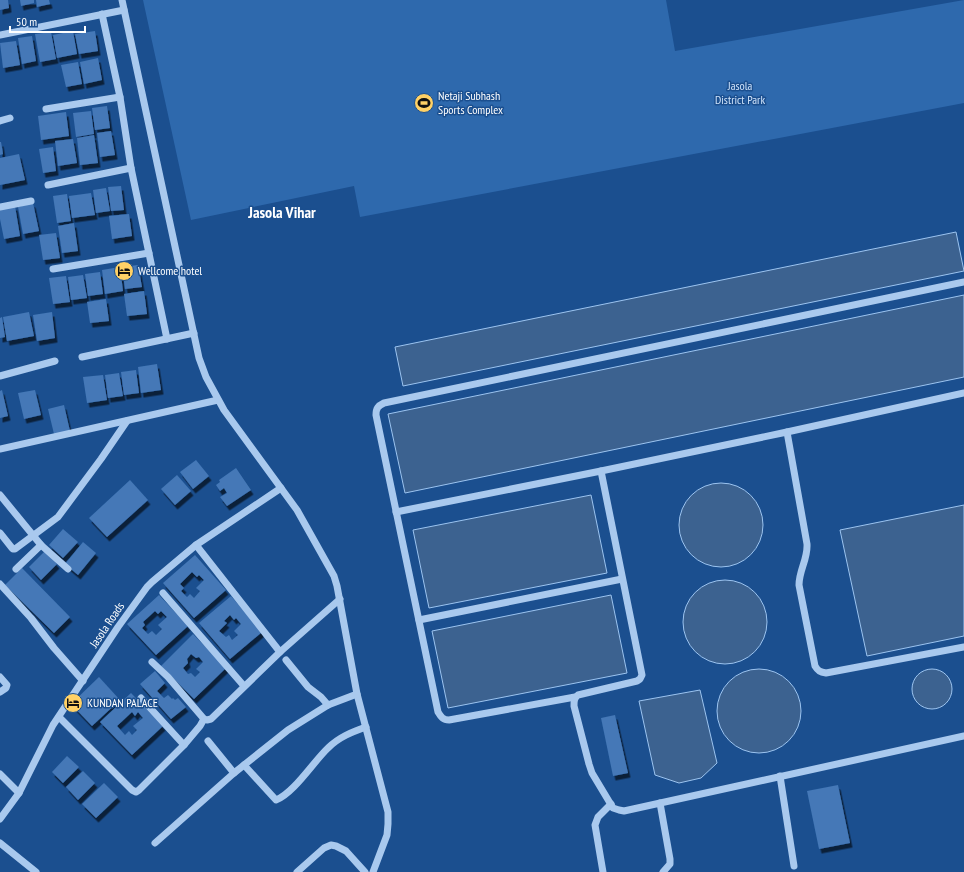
<svg xmlns="http://www.w3.org/2000/svg" width="964" height="872" viewBox="0 0 964 872" font-family="'PT Sans Narrow',sans-serif">
<style>
.green{fill:#2e69ad}
.water{fill:#3c6290;stroke:#9cc4f0}
.building{fill:#4478b7;fill-rule:evenodd;filter:url(#shadow)}
.lines{fill:none;stroke-linecap:round;stroke-linejoin:round}
.minor{stroke:#a9c9ee;stroke-width:7}
.labels{text-anchor:middle;stroke-width:3;stroke-linejoin:round;paint-order:stroke}
.park-label{font-size:12px;fill:#cfe3fa;stroke:#1b4f8f}
.poi-label{font-size:12px;fill:#fff;stroke:#1b4f8f;text-anchor:start}
.street-label{font-size:12px;fill:#fff;stroke:#1b4f8f}
.district-label{font-size:16px;font-weight:bold;fill:#fff;stroke:#1b4f8f}
</style>
<defs>
<filter id="shadow"><feDropShadow dx="2.5" dy="4.5" stdDeviation="0" flood-color="#0009"/></filter>
</defs>
<rect width="100%" height="100%" fill="#1b4f8f"/>
<path class="green" d="M143 0H666L675 51 964 0V103L360 217 354 186 191 220Z"/>
<g class="water">
<path d="M956 232 964 271 403 386 395 347Z"/>
<path d="M964 295V377L405 493 388 414Z"/>
<circle cx="721" cy="525" r="42"/>
<path d="M591 495 607 573 429 608 413 530Z"/>
<path d="M964 505V636L867 656 840 530Z"/>
<circle cx="725" cy="622" r="42"/>
<path d="M611 595 627 673 448 708 432 631Z"/>
<circle cx="932" cy="689" r="20"/>
<circle cx="759" cy="711" r="42"/>
<path d="M700 690 717 763 701 778 679 783 655 775 639 701Z"/>
</g>
<g class="building">
<path d="M0 0H8L9 8 0 10Z"/>
<path d="M20 0H34V3L21 6Z"/>
<path d="M36 0H49L50 4 37 7Z"/>
<path d="M73 31 77 54 57 58 53 35Z"/>
<path d="M95 31 98 51 79 54 75 34Z"/>
<path d="M51 32 56 59 40 62 35 34Z"/>
<path d="M32 36 36 61 22 64 18 38Z"/>
<path d="M16 41 20 65 3 68 0 43Z"/>
<path d="M98 58 102 80 84 84 80 62Z"/>
<path d="M78 62 82 84 66 87 61 65Z"/>
<path d="M107 106 110 128 95 130 92 108Z"/>
<path d="M91 111 94 134 76 137 73 113Z"/>
<path d="M66 112 69 136 41 140 38 116Z"/>
<path d="M111 131 115 155 100 157 97 133Z"/>
<path d="M94 135 98 163 80 165 77 138Z"/>
<path d="M73 139 77 163 58 166 55 141Z"/>
<path d="M0 142H1L3 154 0 155Z"/>
<path d="M53 147 56 171 43 173 39 149Z"/>
<path d="M19 154 25 180 0 185V158Z"/>
<path d="M121 186 124 210 111 211 108 187Z"/>
<path d="M106 188 110 211 96 213 93 190Z"/>
<path d="M91 193 95 215 72 218 69 196Z"/>
<path d="M67 194 71 221 57 223 53 196Z"/>
<path d="M33 203 39 231 23 234 18 207Z"/>
<path d="M15 206 20 236 4 239 0 219V209Z"/>
<path d="M129 214 132 236 112 239 109 216Z"/>
<path d="M74 223 78 251 62 253 58 226Z"/>
<path d="M56 233 60 258 43 260 39 235Z"/>
<path d="M138 265 142 287 125 289 122 267Z"/>
<path d="M120 267 123 291 105 294 102 270Z"/>
<path d="M100 272 103 294 88 296 85 274Z"/>
<path d="M83 275 87 298 71 300 68 277Z"/>
<path d="M66 276 70 302 53 304 49 278Z"/>
<path d="M144 291 147 314 127 316 124 294Z"/>
<path d="M106 299 109 321 90 323 87 302Z"/>
<path d="M29 312 34 336 7 341 3 317Z"/>
<path d="M52 312 55 338 37 341 33 315Z"/>
<path d="M2 317 5 337 0 338V318Z"/>
<path d="M157 364 161 390 141 393 138 367Z"/>
<path d="M136 370 139 393 124 395 121 372Z"/>
<path d="M119 373 123 396 108 398 105 375Z"/>
<path d="M103 375 107 400 87 403 83 377Z"/>
<path d="M2 390 8 416 0 418V391Z"/>
<path d="M35 390 41 415 24 419 18 393Z"/>
<path d="M64 405 70 431 54 434 48 409Z"/>
<path d="M196 460 209 476 193 489 180 472Z"/>
<path d="M236 468 251 490 227 506 220 497 227 493 224 488 220 491 216 485 220 482 219 480Z"/>
<path d="M177 475 191 491 175 505 161 489Z"/>
<path d="M130 480 148 500 107 537 89 518Z"/>
<path d="M63 529 78 542 63 558 49 545Z"/>
<path d="M83 542 96 553 78 575 65 564Z"/>
<path d="M45 551 57 564 41 580 29 567Z"/>
<path d="M195 555 226 590 194 618 163 583ZM192 572 197 577 199 575 204 580 196 588 200 591 194 598 190 594 187 597 181 591 184 588 180 584Z"/>
<path d="M22 568 70 617 54 633 5 585Z"/>
<path d="M159 595 188 626 156 655 127 624ZM155 611 158 614 161 611 167 617 158 625 162 629 156 635 152 631 148 634 142 628 145 625 143 622Z"/>
<path d="M231 596 262 632 230 659 199 623ZM230 615 234 620 236 618 241 624 234 631 238 635 232 640 229 635 226 637 219 631 227 623 224 621Z"/>
<path d="M193 634 226 668 194 699 161 666ZM191 654 196 658 199 657 203 662 196 669 200 672 195 677 191 673 188 674 183 668 188 663 187 659Z"/>
<path d="M155 671 165 683 157 691 164 698 168 695 172 699 173 698 175 700 178 698 186 707 171 719 140 684Z"/>
<path d="M99 677 120 700 92 726 71 704Z"/>
<path d="M131 693 163 726 132 755 100 722ZM132 712 135 716 138 712 143 718 133 726 137 730 132 735 129 731 125 735 117 726Z"/>
<path d="M615 715 628 773 613 776 601 718Z"/>
<path d="M67 756 79 767 63 783 52 772Z"/>
<path d="M83 771 95 783 78 800 66 787Z"/>
<path d="M104 783 118 797 96 818 82 804Z"/>
<path d="M838 785 850 843 819 849 807 791Z"/>
</g>
<g class="lines">
<g class="minor">
<path d="M122 0 199 358 206 377 224 410 297 510 334 576 337 586 357 694 388 812V824L387 835 373 872"/>
<path d="M102 14 120 97 131 168 167 339"/>
<path d="M0 35 124 10"/>
<path d="M46 109 120 97"/>
<path d="M0 121 10 118"/>
<path d="M48 185 131 168"/>
<path d="M0 207 31 201"/>
<path d="M53 269 149 253"/>
<path d="M82 357 194 333"/>
<path d="M0 376 55 361"/>
<path d="M787 432 807 544C808 559 799 570 799 585L815 666C818 671 820 672 826 673L964 647"/>
<path d="M0 449 218 400"/>
<path d="M601 471 642 675 640 679 637 681 578 695C574 698 574 701 574 706L589 764 592 773 613 808 619 810 624 811 964 736"/>
<path d="M0 495 41 545 68 569"/>
<path d="M396 512 601 471 787 432 964 393"/>
<path d="M0 533 12 548 13 549H15L58 517 101 459 127 421"/>
<path d="M196 545 280 652"/>
<path d="M16 569 41 545"/>
<path d="M0 584 31 618 54 648 83 681"/>
<path d="M163 593 244 686"/>
<path d="M419 620 622 579"/>
<path d="M286 660 308 687 321 697 328 705"/>
<path d="M152 662 168 677 204 719 207 720 211 719 280 652 340 599"/>
<path d="M0 677 7 685 6 688 0 692"/>
<path d="M575 697 449 720C443 720 441 717 438 712L376 415C376 408 378 406 384 403L964 282"/>
<path d="M141 698 184 745"/>
<path d="M59 717 132 790 136 792 139 790 184 745 200 726 204 719"/>
<path d="M208 741 234 773"/>
<path d="M244 765 276 800C294 793 314 761 328 748 339 737 352 732 366 727"/>
<path d="M0 774 19 793"/>
<path d="M780 776 794 866"/>
<path d="M660 803 670 859V864L663 872"/>
<path d="M0 819 19 793 53 725 118 627 147 587 152 582 196 545 281 488"/>
<path d="M0 843 36 872"/>
<path d="M155 843 234 773 288 730 328 705 357 694"/>
<path d="M297 872 324 848 331 845 336 846 346 851 365 872"/>
<path d="M603 872 595 825 598 817 611 804"/>
</g>
</g>
<defs>
<g id="stadium-disc" transform="scale(1)"><circle r="9.5" fill="#ffd166" stroke="#1b4f8f"/><path d="M0-5a6.5 5 0 1 0 0 10a6.5 5 0 1 0 0-10ZM-3.5-1.8h7v3.6h-7Z" fill="#111"/></g>
<g id="hotel-disc" transform="scale(1)"><circle r="9.5" fill="#ffd166" stroke="#1b4f8f"/><path d="M-6-4.5h1.5V1H6V5H4.5V3h-9V5H-6ZM-4 0a1.8 1.8 0 1 1 3.6 0ZM.5 0V-2.5h3Q6-2.5 6 0Z" fill="#111"/></g>
</defs>
<g fill-rule="evenodd">
<use href="#stadium-disc" x="424" y="103"/>
<use href="#hotel-disc" x="124" y="271"/>
<use href="#hotel-disc" x="73" y="703"/>
</g>
<g class="labels">
<g class="park-label">
<text x="740" y="90">Jasola<tspan x="740" dy="14">District Park</tspan></text>
</g>
<g class="poi-label">
<text x="438" y="100">Netaji Subhash<tspan x="438" dy="14">Sports Complex</tspan></text>
<text x="138" y="275">Wellcome hotel</text>
<text x="87" y="707">KUNDAN PALACE</text>
</g>
<g class="street-label">
<text transform="translate(107 625) rotate(-56)" y="4">Jasola Roads</text>
</g>
<g class="district-label">
<text x="282" y="218">Jasola Vihar</text>
</g>
</g>
<path d="M10 26v6h75v-6" fill="none" stroke="#ffffff" stroke-width="2"/>
<text x="16" y="26" font-size="12" fill="#ffffff" stroke="#1b4f8f" stroke-width="3" paint-order="stroke">50 m</text>
</svg>
